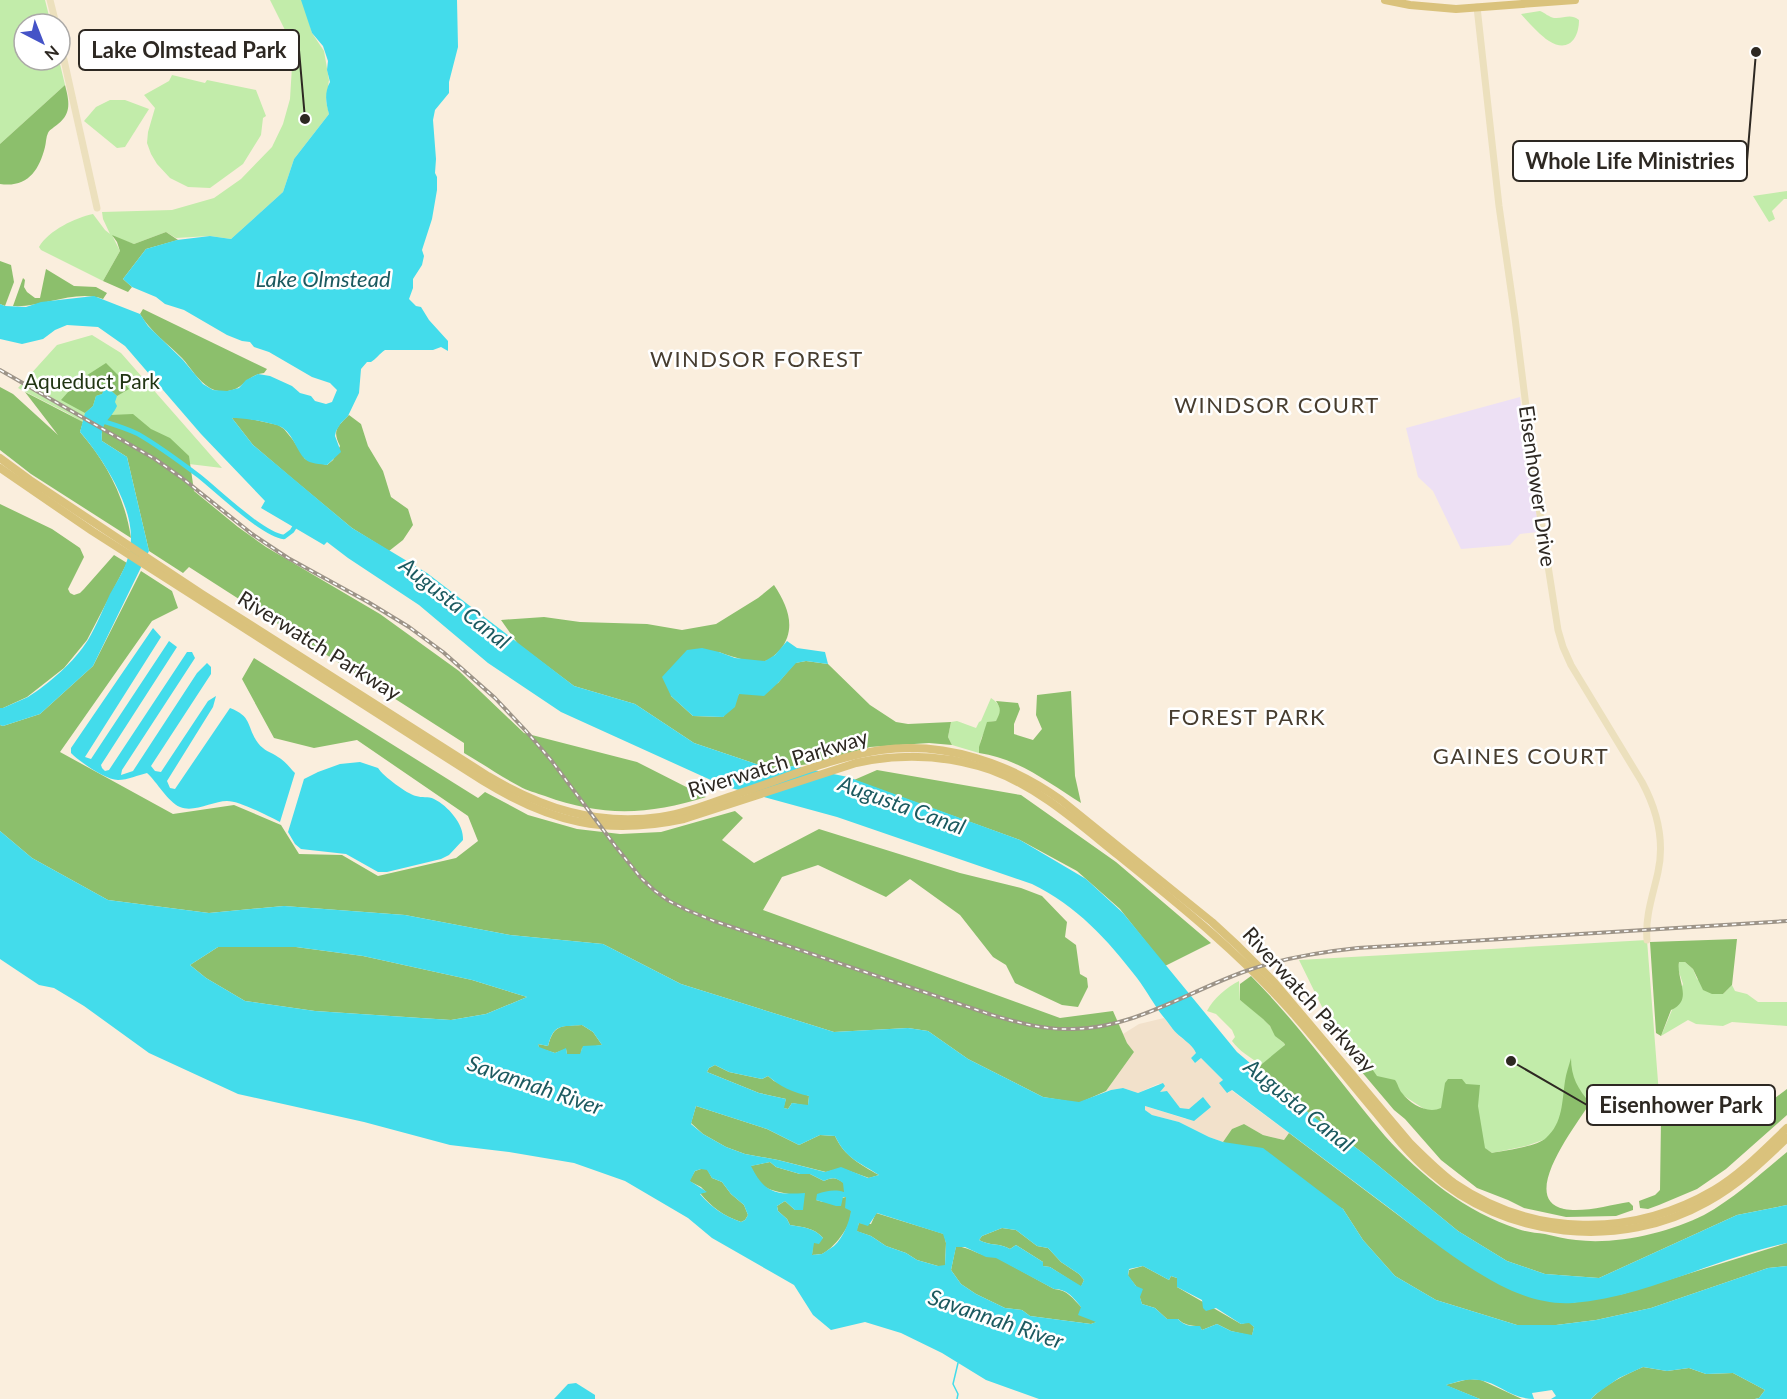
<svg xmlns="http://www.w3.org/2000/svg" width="1787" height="1399" viewBox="0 0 1787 1399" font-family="Lato,sans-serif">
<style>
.built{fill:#f2e1cb}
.education{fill:#ede0f4}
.green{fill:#c2ecaa}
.forest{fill:#8cbf6c}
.water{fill:#43dceb;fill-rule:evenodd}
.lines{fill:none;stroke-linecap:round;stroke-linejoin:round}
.stream{stroke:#43dceb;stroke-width:1.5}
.canal{stroke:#43dceb;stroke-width:4.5}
.secondary{stroke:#ece0bd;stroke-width:7}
.primary{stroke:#dac27c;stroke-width:8}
.rail-casing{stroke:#9d9488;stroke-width:4}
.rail{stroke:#fff;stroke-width:1.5;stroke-dasharray:4.5;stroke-linecap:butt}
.labels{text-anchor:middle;stroke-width:5;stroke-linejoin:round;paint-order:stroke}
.park-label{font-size:21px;fill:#223614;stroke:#fff}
.street-label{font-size:21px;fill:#2d2822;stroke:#fff}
.water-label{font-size:22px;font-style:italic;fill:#1c5a60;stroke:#fff}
.neighbourhood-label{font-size:22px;letter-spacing:1.5px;fill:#473d2f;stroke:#fff}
.leader{fill:none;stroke:#2d2822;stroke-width:2}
.callout-dot{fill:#2d2822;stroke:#fff;stroke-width:2}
.callout{fill:#fff;stroke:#2d2822;stroke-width:2}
.callout-label{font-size:22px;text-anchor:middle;font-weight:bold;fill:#2d2822}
</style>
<rect width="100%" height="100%" fill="#faeedd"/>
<path class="built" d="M1164 1018 1180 1037 1186 1040 1196 1050V1053L1191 1058 1195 1063 1201 1058 1223 1080 1228 1093 1231 1090 1289 1133 1284 1140 1263 1135 1244 1124 1232 1129 1223 1142 1209 1137 1179 1122 1152 1115 1145 1110V1106L1186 1119 1189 1109 1180 1108 1164 1093 1159 1092 1162 1084H1158L1138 1093 1123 1088 1106 1091 1134 1052 1127 1043 1123 1034 1139 1024Z"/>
<path class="education" d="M1520 397 1539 532 1520 534 1510 545 1461 549 1433 491 1418 477 1406 428Z"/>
<g class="green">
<path d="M0 0H45L51 24H24V60H59L65 85 0 144Z"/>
<path d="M270 0H303L312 33 324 51 329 80 326 101 329 114 294 159 283 192 231 239 210 236 176 238 166 232 134 244 113 237 120 251 103 281 41 250 39 247C49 230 75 218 93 214L105 230 110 234 103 219 102 212 172 210 214 198 241 179 272 147 283 124 290 99 292 66 287 34Z"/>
<path d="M1540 11C1545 13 1549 17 1554 18 1564 19 1570 13 1579 20 1579 39 1568 53 1549 41 1540 35 1528 22 1521 14Z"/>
<path d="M172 75 205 83 207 80 256 90 266 116 263 118 261 135 243 164 210 188 188 187 170 178 157 164 151 154 147 143 148 132 155 108 144 95 169 81Z"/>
<path d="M110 100H125L149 109 125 147 117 148 84 121 96 107Z"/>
<path d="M1787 191V199H1784L1772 211 1775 219 1769 222 1753 196Z"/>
<path d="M92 335 121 353 222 468 189 464 118 443 67 413 18 388 57 345Z"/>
<path d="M991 698C1001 704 1003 713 996 721L989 722 981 739 979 753 952 745 948 737 951 722 957 721 976 728 979 722 981 721Z"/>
<path d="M1647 940 1661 1120 1611 1115 1582 1103 1546 1139 1526 1146 1492 1153 1378 1079 1354 1043 1327 1017 1299 960Z"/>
<path d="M1679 962H1685L1693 969 1697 979 1723 994 1732 985 1735 991 1747 994 1758 1002H1787V1026L1732 1022 1723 1026 1696 1024 1688 1020 1661 1036 1683 984 1678 969Z"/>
<path d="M1239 981 1240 1000C1248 1006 1261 1016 1268 1024 1275 1032 1274 1036 1284 1043L1285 1046 1261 1065C1250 1057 1239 1051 1232 1041L1235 1037 1232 1030 1216 1014 1207 1011C1213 999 1227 987 1239 981Z"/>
</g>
<g class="forest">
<path d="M65 85C69 101 72 113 58 124 55 127 50 129 48 133 46 137 46 143 45 147 39 171 27 188 0 184V144Z"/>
<path d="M166 232 178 240 146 249 123 279 132 287 128 292 103 281 120 251 117 242 112 235 134 244Z"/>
<path d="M0 261 11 265 14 282 5 306 0 304Z"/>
<path d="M46 269 74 286 96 287 107 293 103 299C75 289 42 308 13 306L23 278 25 280 24 287 27 292 35 298H40Z"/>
<path d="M143 309 267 369 264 373C246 375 244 389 228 391 222 392 215 391 210 388 198 381 191 368 182 358 168 344 150 331 140 314Z"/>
<path d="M106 363 121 378 129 389 117 396 108 388 102 394 96 396 93 406 85 413 61 400 78 381Z"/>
<path d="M0 387 13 394 58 435 25 392 83 422 80 432C107 463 125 498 131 538L31 474 0 450Z"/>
<path d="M133 414 151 429 170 438 189 456 194 491 238 527 266 547 380 614 459 671 524 733 637 762 706 797C649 815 602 817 545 796 537 793 527 791 519 786 500 776 483 764 464 753V743L189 567 183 573 149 551 127 457 102 441C101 431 103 423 110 415Z"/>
<path d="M349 415 361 424 368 446 383 471 391 497 408 509 413 525 403 540 389 551 352 528 293 479 253 445 232 418 241 417 278 425 284 429 293 440 305 459 327 465 333 460 340 446C332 430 337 427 349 415Z"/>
<path d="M0 504 52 529 80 548 84 557 68 589 70 593 74 595 80 593 84 589 114 555 127 563 87 640 64 668 27 697 3 708H0Z"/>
<path d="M141 571 172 591 178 608 152 621 60 752 173 814 234 805 281 825 299 854 342 855 378 876 456 858 478 841 468 816 357 740 314 748 274 738 242 679 254 658 478 798 485 792 528 815 577 829 620 834 661 832 735 811 743 818 722 840 754 863 819 829 960 873 1021 888 1042 896 1067 922 1065 937 1076 945 1080 974 1087 978 1088 987 1078 1007 1062 1005 1015 983 1006 965 993 957 960 915 910 879 886 897 818 865 782 877 763 910 1060 1018 1113 1011 1127 1043 1134 1052 1106 1091 1079 1103 1043 1097 968 1059 928 1031 908 1028 834 1032 681 984 603 944 510 935 405 915 284 906 209 913 108 900 32 858 0 831V725L3 726 40 714 93 666Z"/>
<path d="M774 585C788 606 797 629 780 650 776 654 770 660 765 661 752 664 730 656 719 652L671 696 693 716 723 717 739 694 778 683 795 663 806 661 828 664 870 705 896 722 908 724 951 722 948 737 952 745 929 743 870 747 817 763 771 769 694 743 635 704 574 686 518 644 501 620 544 617 580 622 647 624 682 630 716 624 758 598Z"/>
<path d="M1071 691 1075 776 1081 803C1049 783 1017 758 979 753V747L987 722 996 721C1000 713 1002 710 996 701L1018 703 1020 709 1014 724V734L1033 740 1042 729 1036 715 1037 695Z"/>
<path d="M877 770 1021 795 1116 862 1211 943 1165 966 1120 909 1077 871 1020 840 854 780Z"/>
<path d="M1737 939 1732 985 1723 994H1712L1703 990 1693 969 1685 962H1679C1676 980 1694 1000 1671 1010L1661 1036 1656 1033 1650 942Z"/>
<path d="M218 947H296L363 956 472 980 527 997 486 1014 451 1020 315 1011 245 1001 206 978 190 965Z"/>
<path d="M1251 976C1300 1025 1340 1083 1385 1136 1421 1176 1466 1212 1518 1229 1526 1232 1536 1233 1545 1234 1555 1236 1565 1239 1576 1240 1616 1245 1668 1233 1704 1215 1735 1198 1760 1174 1787 1152V1205L1737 1215 1599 1278 1545 1274 1507 1261 1458 1231 1363 1153 1311 1115 1257 1068 1285 1045 1284 1043 1275 1036 1270 1026 1263 1019 1240 1000V984Z"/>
<path d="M582 1025 593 1032 602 1045 582 1048 581 1054H567L566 1049 555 1053 539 1048 538 1044 548 1046C554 1024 561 1026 582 1025Z"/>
<path d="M1354 1043 1377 1076 1395 1080C1398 1084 1399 1090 1402 1093 1411 1105 1428 1114 1441 1108L1445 1083 1448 1079H1462L1466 1084 1480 1085 1478 1106 1485 1148 1492 1153C1506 1150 1536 1147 1546 1138 1563 1123 1562 1101 1565 1081 1566 1073 1569 1066 1571 1058 1571 1077 1578 1089 1590 1103 1578 1123 1517 1199 1564 1209 1583 1213 1610 1205 1629 1202L1633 1206V1210L1616 1216 1566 1217 1524 1208 1508 1200 1477 1188 1441 1160 1405 1119 1394 1110 1344 1051 1347 1045Z"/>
<path d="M715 1065 729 1072 762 1079 768 1076 774 1081 809 1096 808 1106 792 1103 788 1109 783 1108 786 1099 759 1093 707 1072 709 1068Z"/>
<path d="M1787 1089V1115L1726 1169 1697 1189 1659 1205 1648 1209 1640 1208 1639 1201 1655 1195 1660 1190 1661 1120 1680 1123 1748 1118Z"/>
<path d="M696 1106 767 1129 799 1145 820 1135 835 1136C844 1156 861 1165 879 1175L869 1178 841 1168 826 1172 778 1160 745 1154 726 1147 703 1134 691 1123Z"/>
<path d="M1244 1124 1263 1135 1284 1140 1289 1133 1430 1239 1571 1303 1623 1294 1787 1243V1266L1768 1268 1651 1308 1596 1320 1556 1325H1517L1436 1300 1395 1276 1363 1240 1343 1209 1223 1142 1232 1129Z"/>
<path d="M770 1162 776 1167 800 1174H810L824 1181C832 1177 836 1177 844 1183V1192L816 1200 823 1202 846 1197C847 1201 850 1207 851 1211 852 1226 834 1248 822 1254 821 1254 813 1255 812 1255L813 1242 823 1238C815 1228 802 1227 790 1225L787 1219 778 1211 777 1206 785 1201 795 1210 789 1194C764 1189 763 1189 750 1166Z"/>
<path d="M701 1169H707L712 1178 722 1182 731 1194 744 1205 748 1215 745 1220 741 1222C724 1216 711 1207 700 1193L706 1192 701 1187 689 1181 695 1171Z"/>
<path d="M876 1213 944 1234 946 1243 945 1266H938L917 1260 906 1253 886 1246 871 1236 856 1231 859 1223 871 1224Z"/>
<path d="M1002 1228 1016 1230 1037 1246 1048 1248 1061 1262 1079 1274 1084 1280 1081 1287 1050 1267 1042 1266 1043 1262 1016 1245 1010 1249C1001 1243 989 1246 979 1240L982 1236Z"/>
<path d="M956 1246C972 1248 980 1257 996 1257L1054 1289C1068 1290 1072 1298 1082 1308 1087 1313 1092 1317 1097 1322L1091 1324 1030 1316 1022 1310 1005 1308 976 1294 961 1284 951 1270Z"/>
<path d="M1143 1266 1169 1280 1171 1276 1177 1278V1287L1241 1324 1249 1322 1254 1327 1252 1336 1231 1331 1217 1324 1202 1330 1199 1326C1191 1326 1184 1325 1178 1319H1167L1155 1308 1142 1304 1136 1286 1128 1276 1129 1270Z"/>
<path d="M1643 1367 1667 1371 1689 1368 1706 1374 1733 1373 1765 1390 1759 1398 1755 1399H1591C1605 1384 1625 1375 1643 1367Z"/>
<path d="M1469 1379 1481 1380 1522 1399H1480L1445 1385Z"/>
</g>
<g class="water">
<path d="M301 0H457L458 47 449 82V93L435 110 433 120 436 159 435 173 437 177V190L432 219 422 250 424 256 422 265 413 279V288L409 299 416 306 421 307 429 320 448 341V351L441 347 433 350H385C379 354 376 359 371 362H367L361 369 359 393 348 416 341 423 336 431 335 436 341 452 327 465C320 464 310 464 305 459 297 452 294 436 283 428 276 423 241 417 232 418L253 445 352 528 427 573 574 686 635 704 694 743 771 769 794 766 848 777 1020 840 1086 879 1123 913 1237 1052 1311 1115 1363 1153 1458 1231 1507 1261 1545 1274 1599 1278 1737 1215 1787 1205V1243C1716 1258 1646 1297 1573 1303 1551 1305 1527 1298 1508 1289 1464 1268 1426 1236 1388 1207 1336 1168 1284 1129 1232 1090L1227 1093 1219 1083 1223 1080 1201 1058 1195 1063 1191 1058 1196 1053C1193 1046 1187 1042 1181 1037 1175 1033 1170 1025 1166 1020 1155 1007 1147 991 1137 978 1107 939 1077 906 1032 884L837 817 724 786 561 712 488 663 419 605 348 558 327 542 324 545 261 508 265 501 201 434 125 346 98 327 67 325 55 330 43 339 22 344 0 339V304L5 306 26 307 41 302 94 296 140 314 148 326 183 360 203 384 213 390 227 391 239 388 246 380 258 374 270 376 292 386 300 393 311 396 315 401 326 404 332 402 337 390 330 383 312 377 269 352 254 347 250 342 242 341 227 335 184 310 165 304 156 297 132 287 123 279 146 249 177 240 210 236 231 239 283 192 294 159 329 114C326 103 324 93 330 82L327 70 328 61 323 46 312 33Z"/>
<path d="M107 387 117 396 115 402 117 406C110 421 100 422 102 441L127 457 149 551 93 666 40 714 3 726 0 725V708H3C11 704 20 701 28 697 50 683 74 662 88 640 97 625 103 609 110 594 120 577 131 559 131 539 132 504 102 457 80 432L85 413 93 406 96 396 102 394 104 389Z"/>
<path d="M153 628 161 637 85 757 91 759 169 641 177 647 101 765 102 768 105 771 109 770 187 652H192L195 658 122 770 121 775 133 771 197 673 207 663 211 667V674L151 766 155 771 161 772 208 701 216 696 213 707 167 781 170 788 175 789 230 708C253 717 246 726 258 743 264 751 271 752 278 757 285 761 289 767 295 773L280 822C268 816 240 801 227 801 213 801 194 813 180 807 168 802 157 782 147 773 138 775 128 780 118 780 106 780 80 762 71 753V748Z"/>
<path d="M787 641 797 648 825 652 828 664 806 661 796 663 778 683 764 696 739 694 735 707 723 717 693 716 671 696 662 677 687 650 702 648 719 652 735 658 765 661 775 655Z"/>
<path d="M360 762 378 768C383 776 407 794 416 796 422 798 428 796 434 799 448 806 464 824 463 840L449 855 441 859 387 872H378L346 854 301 849 295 844 288 832 304 779 318 772 340 764Z"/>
<path d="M0 831 32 858 108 900 209 913 284 906 405 915 510 935 603 944 681 984 834 1032 908 1028 928 1031 968 1059 1043 1097 1079 1102 1111 1090 1123 1088 1138 1093 1163 1083 1165 1086 1160 1092 1167 1091 1180 1108 1189 1109 1203 1097 1211 1107 1194 1121 1145 1106V1110L1152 1115 1179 1122 1209 1137 1223 1142 1263 1148 1343 1209 1363 1240 1395 1276 1436 1300 1517 1325H1556L1596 1320 1651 1308 1768 1268 1787 1266V1399H1755L1759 1398 1765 1390 1733 1373 1706 1374 1689 1368 1667 1371 1643 1367 1619 1378 1596 1394 1591 1399H1551L1556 1396 1552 1390 1532 1393 1534 1399C1510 1399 1500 1383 1479 1380 1468 1378 1456 1382 1446 1385L1480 1399H1039L986 1380 942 1353 901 1333 865 1322 831 1330 813 1315 794 1285 712 1238 688 1218 625 1181 574 1163 509 1152 450 1145 364 1122 238 1094 149 1053 84 1006 54 988 39 985 0 959ZM218 947H296L363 956 472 980 527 997 486 1014 451 1020 315 1011 245 1001 206 978 190 965ZM582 1025 593 1032 602 1045 583 1046 580 1054H567L566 1048 555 1053 539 1047 538 1044 548 1046C554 1023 561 1027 582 1025ZM715 1065 729 1072 762 1079 768 1076C779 1086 794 1093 809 1096L808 1105 792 1103 788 1109 784 1108 786 1099 759 1093 707 1072 709 1068ZM696 1106 767 1129 799 1145 820 1135 835 1136C846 1159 859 1162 879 1175L868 1178 841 1167 825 1172 778 1160 745 1154 726 1147 703 1134 691 1124ZM770 1162 776 1167 800 1174H810L824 1181C832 1177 836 1177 843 1183L844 1192C834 1189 827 1191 817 1194L816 1200 836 1206H841L843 1197H846L845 1208 851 1211C849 1223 843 1238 834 1246 830 1249 826 1251 822 1254L812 1255 814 1243 819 1244 823 1238C815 1228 802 1227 790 1225L787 1219 778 1211 777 1206 785 1201 795 1210H803L805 1193C776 1195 764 1193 751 1166ZM701 1169 707 1170 712 1178 722 1182 731 1194 744 1205 748 1215 745 1220 741 1222C724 1216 711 1207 700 1194L707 1192 690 1181 695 1171ZM877 1213 943 1234 946 1243 945 1265 938 1266 917 1260 906 1253 886 1246 871 1236 857 1231 859 1223 868 1226ZM1002 1228 1016 1230 1037 1246 1048 1248 1061 1262 1079 1274 1084 1280 1081 1286 1050 1267 1043 1266V1262L1016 1245 1010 1249C1001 1243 989 1246 979 1240L982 1236ZM956 1247H965L986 1257 996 1258 1054 1289C1067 1289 1073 1297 1081 1307L1078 1315 1096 1322 1091 1324 1030 1316 1022 1310 1005 1308 976 1294 961 1284 951 1270ZM1143 1266 1169 1280 1171 1276 1177 1278V1287L1202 1300 1203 1308 1206 1311 1216 1308 1241 1324 1249 1323 1254 1327 1252 1335 1231 1331 1217 1324 1202 1330 1200 1326C1191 1326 1184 1326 1178 1319H1167L1155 1308 1142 1304 1140 1297 1143 1289 1136 1286 1128 1275 1129 1269Z"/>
<path d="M576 1383 595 1395V1399H554L568 1384Z"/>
</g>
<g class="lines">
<path class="stream" d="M957 1399 958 1394 953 1384 958 1363"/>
<path class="canal" d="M99 420C112 424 126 428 138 434 159 446 179 461 199 476 218 491 262 534 284 537L292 531 297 523"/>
<g class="secondary">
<path d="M50 0 56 24"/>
<path d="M1477 7 1499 206 1515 318 1537 495 1558 630 1563 647 1571 665 1642 782C1657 810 1665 840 1658 872 1653 895 1645 916 1647 940"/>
<path d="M60 42 97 208"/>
</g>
<g class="primary">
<path d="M1385 0 1410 5 1456 9 1575 0"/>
<path d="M0 458 30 480 202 594 488 776C542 808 596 826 660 817 688 813 716 801 743 792 788 777 834 757 881 750 945 741 1009 763 1061 800L1212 922 1238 946 1274 982 1410 1143C1424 1157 1438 1171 1454 1183 1533 1237 1632 1238 1714 1190 1741 1174 1764 1150 1787 1128"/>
<path d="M0 468 92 531 483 781C550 822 605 836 684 819L856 763C901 753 947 755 991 770 1040 788 1079 824 1119 856 1182 907 1242 955 1296 1017 1323 1048 1349 1081 1376 1113 1393 1134 1410 1155 1430 1172 1505 1239 1620 1251 1707 1202 1738 1185 1762 1162 1787 1138"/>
</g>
<g class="rail-casing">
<path id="rail" d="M0 370 155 459 182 478 252 534 288 558 368 602 409 627 443 652 495 698 526 731 551 760 616 847 641 878 655 891 669 901 687 910 714 921 992 1015C1019 1023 1045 1030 1073 1029 1135 1028 1189 991 1246 971 1283 958 1320 952 1358 948L1787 921"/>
</g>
<use href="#rail" class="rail"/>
</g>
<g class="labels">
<g class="park-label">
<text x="92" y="389">Aqueduct Park</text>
</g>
<g class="street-label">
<text transform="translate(1537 486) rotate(82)" y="7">Eisenhower Drive</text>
<text transform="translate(319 646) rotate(32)" y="7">Riverwatch Parkway</text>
<text transform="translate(778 764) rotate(-17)" y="7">Riverwatch Parkway</text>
<text transform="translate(1309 1000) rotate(48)" y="7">Riverwatch Parkway</text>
</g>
<g class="water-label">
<text x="323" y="287">Lake Olmstead</text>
<text transform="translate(455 603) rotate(38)" y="8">Augusta Canal</text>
<text transform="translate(902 805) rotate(20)" y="8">Augusta Canal</text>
<text transform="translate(535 1085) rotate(19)" y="8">Savannah River</text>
<text transform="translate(1299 1105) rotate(39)" y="8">Augusta Canal</text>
<text transform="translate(996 1319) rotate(19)" y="8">Savannah River</text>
</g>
<g class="neighbourhood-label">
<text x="757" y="367">WINDSOR FOREST</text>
<text x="1277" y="413">WINDSOR COURT</text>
<text x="1247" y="725">FOREST PARK</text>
<text x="1521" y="764">GAINES COURT</text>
</g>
</g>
<path class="leader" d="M305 119L299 50M1756 52L1747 161M1511 1061L1587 1105"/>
<g class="callout-dot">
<circle cx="305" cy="119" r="6"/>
<circle cx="1756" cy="52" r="6"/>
<circle cx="1511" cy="1061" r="6"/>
</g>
<g class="callout">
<rect x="79" y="30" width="220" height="40" rx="6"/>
<rect x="1513" y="141" width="234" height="40" rx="6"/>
<rect x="1587" y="1085" width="188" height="40" rx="6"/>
</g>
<g class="callout-label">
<text x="189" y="58">Lake Olmstead Park</text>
<text x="1630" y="169">Whole Life Ministries</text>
<text x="1681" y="1113">Eisenhower Park</text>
</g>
<g transform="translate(42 42) rotate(138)"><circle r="28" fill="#ffffff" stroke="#aba9a7" stroke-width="1.5"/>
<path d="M0-4.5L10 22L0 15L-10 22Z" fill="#4553c7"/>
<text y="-9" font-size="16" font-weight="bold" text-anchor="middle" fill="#2d2822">N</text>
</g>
</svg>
